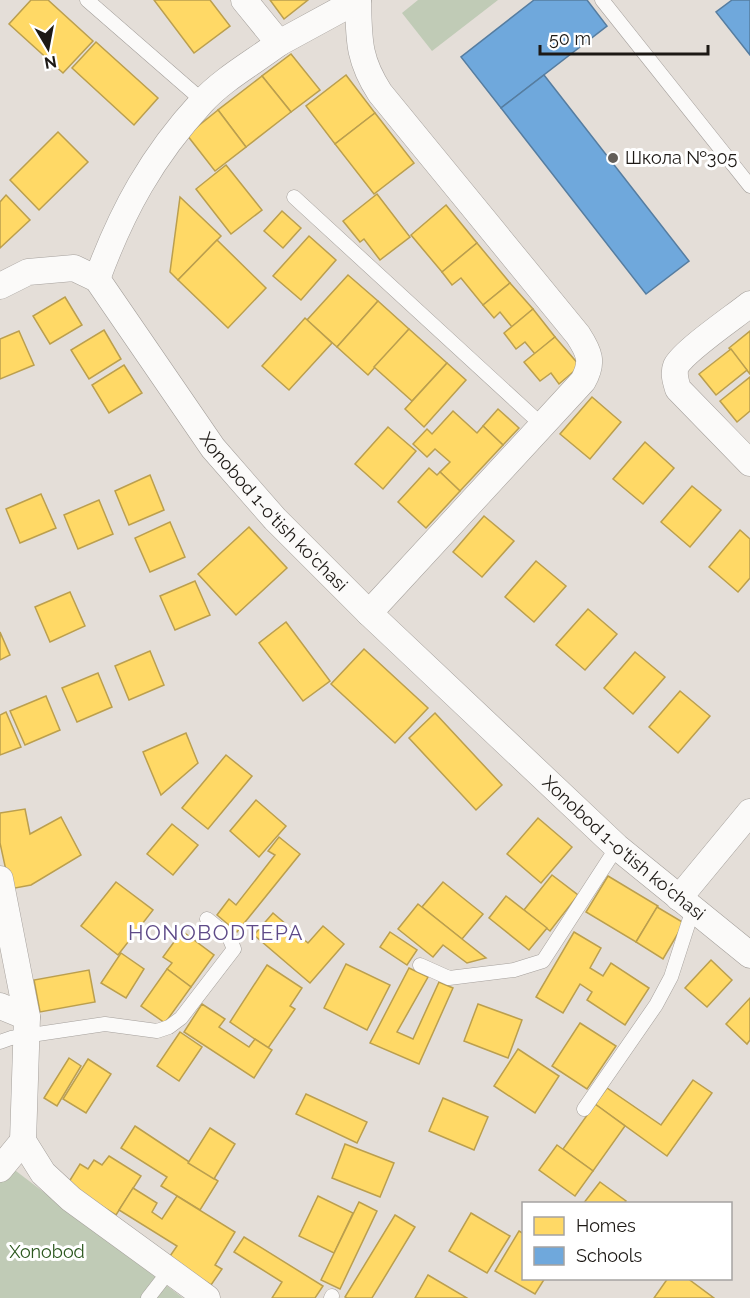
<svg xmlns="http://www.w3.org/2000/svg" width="750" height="1298" viewBox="0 0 750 1298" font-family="Raleway,sans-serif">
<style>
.green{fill:#c0cbb6}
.homes{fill:#ffd966;stroke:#bb9f4e;stroke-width:1.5}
.schools{fill:#6fa8dc;stroke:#567da0;stroke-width:1.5}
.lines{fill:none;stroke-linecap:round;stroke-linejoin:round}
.lane-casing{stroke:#a5a09c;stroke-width:15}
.street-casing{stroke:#a5a09c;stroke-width:27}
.lane{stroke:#fbfaf9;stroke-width:14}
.street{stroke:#fbfaf9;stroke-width:26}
.poi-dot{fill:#635e59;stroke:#fff;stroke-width:2}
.labels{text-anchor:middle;stroke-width:6;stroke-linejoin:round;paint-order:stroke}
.poi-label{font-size:18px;fill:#1d1915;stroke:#fff;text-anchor:start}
.street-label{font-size:18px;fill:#1d1915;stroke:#fff}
.park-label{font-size:18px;fill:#2c581f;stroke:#fff}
.quarter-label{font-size:21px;letter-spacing:1.5px;fill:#5e4a88;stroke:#fff}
</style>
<rect width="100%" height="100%" fill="#e4ded8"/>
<g class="green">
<path d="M418 0H498L432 51 402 13Z"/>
<path d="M12 1168 183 1298H0V1183Z"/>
</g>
<g class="homes">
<path d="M31 0H48L93 41 63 73 9 24Z"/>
<path d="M154 0H210L230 26 194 53Z"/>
<path d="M270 0H308L284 19Z"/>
<path d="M96 42 158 98 134 125 72 68Z"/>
<path d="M291 54 320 90 291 112 262 76Z"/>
<path d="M346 75 375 113 335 144 306 106Z"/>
<path d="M262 76 291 112 246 147 218 110Z"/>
<path d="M218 110 246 147 215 171 187 135Z"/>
<path d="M375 113 414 163 374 194 335 144Z"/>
<path d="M58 132 88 162 39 210 10 180Z"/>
<path d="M226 165 262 210 231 234 196 189Z"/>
<path d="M377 194 410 237 380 260 364 239 360 242 343 221Z"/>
<path d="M6 195 30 220 0 248V202Z"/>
<path d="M180 197 221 236 178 280 170 272Z"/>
<path d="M446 205 477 243 442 272 411 235Z"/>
<path d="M282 211 301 228 283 248 264 231Z"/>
<path d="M309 236 336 260 301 300 273 276Z"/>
<path d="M217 240 266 288 228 328 178 280Z"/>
<path d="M477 243 510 283 483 305 461 278 452 285 442 272Z"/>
<path d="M348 275 378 301 337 347 307 320Z"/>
<path d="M510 283 533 309 512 327 500 312 494 318 483 305Z"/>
<path d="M65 297 82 325 50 344 33 316Z"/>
<path d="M378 301 409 329 368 375 337 347Z"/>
<path d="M533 309 555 337 535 354 525 342 516 349 504 333Z"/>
<path d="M305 318 332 343 289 390 262 366Z"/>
<path d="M409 329 447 363 412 401 374 367Z"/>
<path d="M104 330 121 359 89 379 71 350Z"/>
<path d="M19 331 34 365 0 379V339Z"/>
<path d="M750 331V374L729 348Z"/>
<path d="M555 337 580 366 559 384 551 373 540 381 524 362Z"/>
<path d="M731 349 747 370 716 395 699 374Z"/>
<path d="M447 363 466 380 424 427 405 409Z"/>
<path d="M124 365 142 393 109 413 92 385Z"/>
<path d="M750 377V411L737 422 720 401Z"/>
<path d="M592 397 621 422 590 459 560 434Z"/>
<path d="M498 409 519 428 503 445 483 426Z"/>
<path d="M453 411 477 433 483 426 503 445 460 491 440 472 450 462 435 449 427 457 413 444 427 429 432 434Z"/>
<path d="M388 427 416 451 383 489 355 464Z"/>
<path d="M645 442 674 468 643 504 613 479Z"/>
<path d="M429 468 437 475 440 472 460 491 426 528 398 502Z"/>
<path d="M150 475 164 510 129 525 115 491Z"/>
<path d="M692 486 721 510 690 547 661 522Z"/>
<path d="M41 494 56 528 20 543 6 509Z"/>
<path d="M99 500 113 534 78 549 64 515Z"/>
<path d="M484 516 514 541 482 577 453 552Z"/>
<path d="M170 522 185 557 150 572 135 538Z"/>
<path d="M249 527 287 568 236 615 198 574Z"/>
<path d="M740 530 750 539V578L738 592 709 567Z"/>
<path d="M536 561 566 586 534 622 505 597Z"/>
<path d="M195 581 210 615 175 630 160 596Z"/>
<path d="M70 592 85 626 50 642 35 607Z"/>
<path d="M588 609 617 634 585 670 556 645Z"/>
<path d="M286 622 330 681 303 701 259 643Z"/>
<path d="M0 632 10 655 0 660Z"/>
<path d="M364 649 428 708 395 743 331 684Z"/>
<path d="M150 651 164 685 129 700 115 666Z"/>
<path d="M635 652 665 677 633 714 604 688Z"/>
<path d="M98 673 112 707 77 722 62 688Z"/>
<path d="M680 691 710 716 678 753 649 727Z"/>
<path d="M46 696 60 730 25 745 10 711Z"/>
<path d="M6 712 21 747 0 755V715Z"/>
<path d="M435 713 502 785 476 810 409 738Z"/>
<path d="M186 733 198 763 161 795 143 752Z"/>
<path d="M226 755 252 776 208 829 182 808Z"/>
<path d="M256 800 286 826 259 857 230 831Z"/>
<path d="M25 809 30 834 61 817 81 855 31 885 10 889 0 843V813Z"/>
<path d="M538 818 572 847 541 883 507 854Z"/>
<path d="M172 824 198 845 173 875 147 854Z"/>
<path d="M279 837 300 854 237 932 217 915 229 899 236 905 275 855 268 851Z"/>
<path d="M552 875 578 895 550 931 524 910Z"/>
<path d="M608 876 658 906 636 942 586 912Z"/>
<path d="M116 882 153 910 118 955 81 926Z"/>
<path d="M443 882 483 914 462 939 422 907Z"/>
<path d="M506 896 547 928 529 950 489 918Z"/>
<path d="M418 904 462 939 486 958 467 963 443 945 433 957 398 929Z"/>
<path d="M657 907 684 923 663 959 636 942Z"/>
<path d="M273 913 308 943 323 926 344 944 310 983 254 935Z"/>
<path d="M182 931 214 955 191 987 167 969 172 963 163 957Z"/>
<path d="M390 932 417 950 407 965 380 947Z"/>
<path d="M574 932 601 948 590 968 603 976 611 963 649 988 625 1025 587 1000 592 992 580 984 563 1013 536 997Z"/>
<path d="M121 953 144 969 126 998 101 983Z"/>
<path d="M711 960 732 980 707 1007 685 988Z"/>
<path d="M346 964 390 985 367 1030 324 1008Z"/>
<path d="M267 965 302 988 290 1006 295 1009 268 1048 230 1022Z"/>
<path d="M409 968 428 977 397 1032 413 1039 439 982 453 988 419 1064 370 1043Z"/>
<path d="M167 969 191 987 165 1023 141 1006Z"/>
<path d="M89 970 95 1002 40 1012 34 980Z"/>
<path d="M750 998V1040L747 1044 726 1024Z"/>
<path d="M202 1004 225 1019 219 1027 249 1047 255 1039 272 1050 254 1078 184 1032Z"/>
<path d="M478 1004 522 1020 508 1058 464 1041Z"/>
<path d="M580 1023 616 1046 587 1089 552 1066Z"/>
<path d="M180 1032 202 1047 179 1081 157 1066Z"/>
<path d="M518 1049 559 1076 535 1113 494 1086Z"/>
<path d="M69 1058 81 1066 57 1106 44 1098Z"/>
<path d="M88 1059 111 1074 86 1113 63 1099Z"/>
<path d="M693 1080 712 1093 667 1156 595 1104 607 1088 661 1125Z"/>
<path d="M306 1094 367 1122 357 1143 296 1114Z"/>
<path d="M443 1098 488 1117 474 1150 429 1131Z"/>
<path d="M595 1104 625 1126 593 1171 563 1149Z"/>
<path d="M135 1126 218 1181 200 1210 161 1186 167 1177 121 1148Z"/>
<path d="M210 1128 235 1144 214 1179 188 1163Z"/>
<path d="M345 1144 394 1163 380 1197 332 1178Z"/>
<path d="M557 1145 593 1171 575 1196 539 1170Z"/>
<path d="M109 1156 141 1176 116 1215 67 1185 80 1164 88 1169 94 1160 102 1165Z"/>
<path d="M600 1182 626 1201 624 1204H583Z"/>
<path d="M133 1188 157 1203 152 1212 162 1219 177 1196 235 1232 215 1265 222 1269 211 1285 168 1259 177 1246 119 1210Z"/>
<path d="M318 1196 353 1213 334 1253 299 1236Z"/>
<path d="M359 1202 377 1211 340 1289 321 1280Z"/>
<path d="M471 1213 510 1236 487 1273 449 1251Z"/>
<path d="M395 1215 415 1227 372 1298H347L345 1297Z"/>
<path d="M519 1231 524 1234V1278H545L535 1294 495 1271Z"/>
<path d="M244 1237 323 1286 315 1298H272L282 1282 234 1252Z"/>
<path d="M428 1275 467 1298H415Z"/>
<path d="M668 1278H687L714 1298H654Z"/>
</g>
<g class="schools">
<path d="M534 0H587L607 26 501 108 461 57Z"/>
<path d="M732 0H750V55L716 12Z"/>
<path d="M544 75 689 261 646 294 501 108Z"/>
</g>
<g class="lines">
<g class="lane-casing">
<g id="lane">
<path d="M87 0 203 101"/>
<path d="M602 0 750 186"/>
<path d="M294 197 542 425"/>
<path d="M420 965 449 978 514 970 543 961 617 847"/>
<path d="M0 1042 11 1038 105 1024 157 1031 169 1027 181 1018 234 949 229 937 207 919"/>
<path d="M584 1109 656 1005 671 977 693 909"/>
<path d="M148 1298 169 1271"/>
<path d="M331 1298 332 1296"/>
</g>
</g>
<g class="street-casing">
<g id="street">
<path d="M358 0C359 40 358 59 380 93L578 335C589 352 594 362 583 381L369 613"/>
<path d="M279 43 358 0"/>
<path d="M97 279C122 211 152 156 202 102 223 79 254 62 279 43L244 0"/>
<path id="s1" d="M0 286 28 272 74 268 97 279 213 448 275 519 369 613 617 847 750 955"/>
<path d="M750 304C734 317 685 350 676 366 673 374 676 382 678 389L750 463"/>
<path d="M0 879 27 1017 23 1141 43 1173 71 1199 207 1298"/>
<path d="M679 898 750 812"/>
<path d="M0 1006 27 1017"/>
<path d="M0 1169 23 1141"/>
</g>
</g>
<use href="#lane" class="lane"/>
<use href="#street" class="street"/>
</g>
<circle class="poi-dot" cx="613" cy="158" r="6"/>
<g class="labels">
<g class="poi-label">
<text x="625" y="164">Школа №305</text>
</g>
<g class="street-label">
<text dy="6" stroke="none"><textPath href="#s1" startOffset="396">Xonobod 1-o'tish ko'chasi</textPath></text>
<text dy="6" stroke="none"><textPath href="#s1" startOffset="882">Xonobod 1-o'tish ko'chasi</textPath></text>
</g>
<g class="park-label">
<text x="47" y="1258">Xonobod</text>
</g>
<g class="quarter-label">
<text x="216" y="940">HONOBODTEPA</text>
</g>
</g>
<rect x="522" y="1202" width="210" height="78" fill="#ffffff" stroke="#a5a3a1" stroke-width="1.5"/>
<rect x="534" y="1217" width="30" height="18" fill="#ffd966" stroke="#a5a3a1" stroke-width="1.5"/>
<text x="576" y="1232" font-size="18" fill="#1d1915">Homes</text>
<rect x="534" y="1247" width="30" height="18" fill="#6fa8dc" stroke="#a5a3a1" stroke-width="1.5"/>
<text x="576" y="1262" font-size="18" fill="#1d1915">Schools</text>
<g transform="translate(48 48) rotate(170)" stroke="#ffffff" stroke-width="4.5" paint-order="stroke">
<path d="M0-4.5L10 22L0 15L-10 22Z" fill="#1d1915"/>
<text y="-9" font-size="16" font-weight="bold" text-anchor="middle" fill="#1d1915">N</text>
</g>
<path d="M540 45v9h168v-9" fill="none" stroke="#1d1915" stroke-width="3"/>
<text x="549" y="45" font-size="18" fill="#1d1915" stroke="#ffffff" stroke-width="4.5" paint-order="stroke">50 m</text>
</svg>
